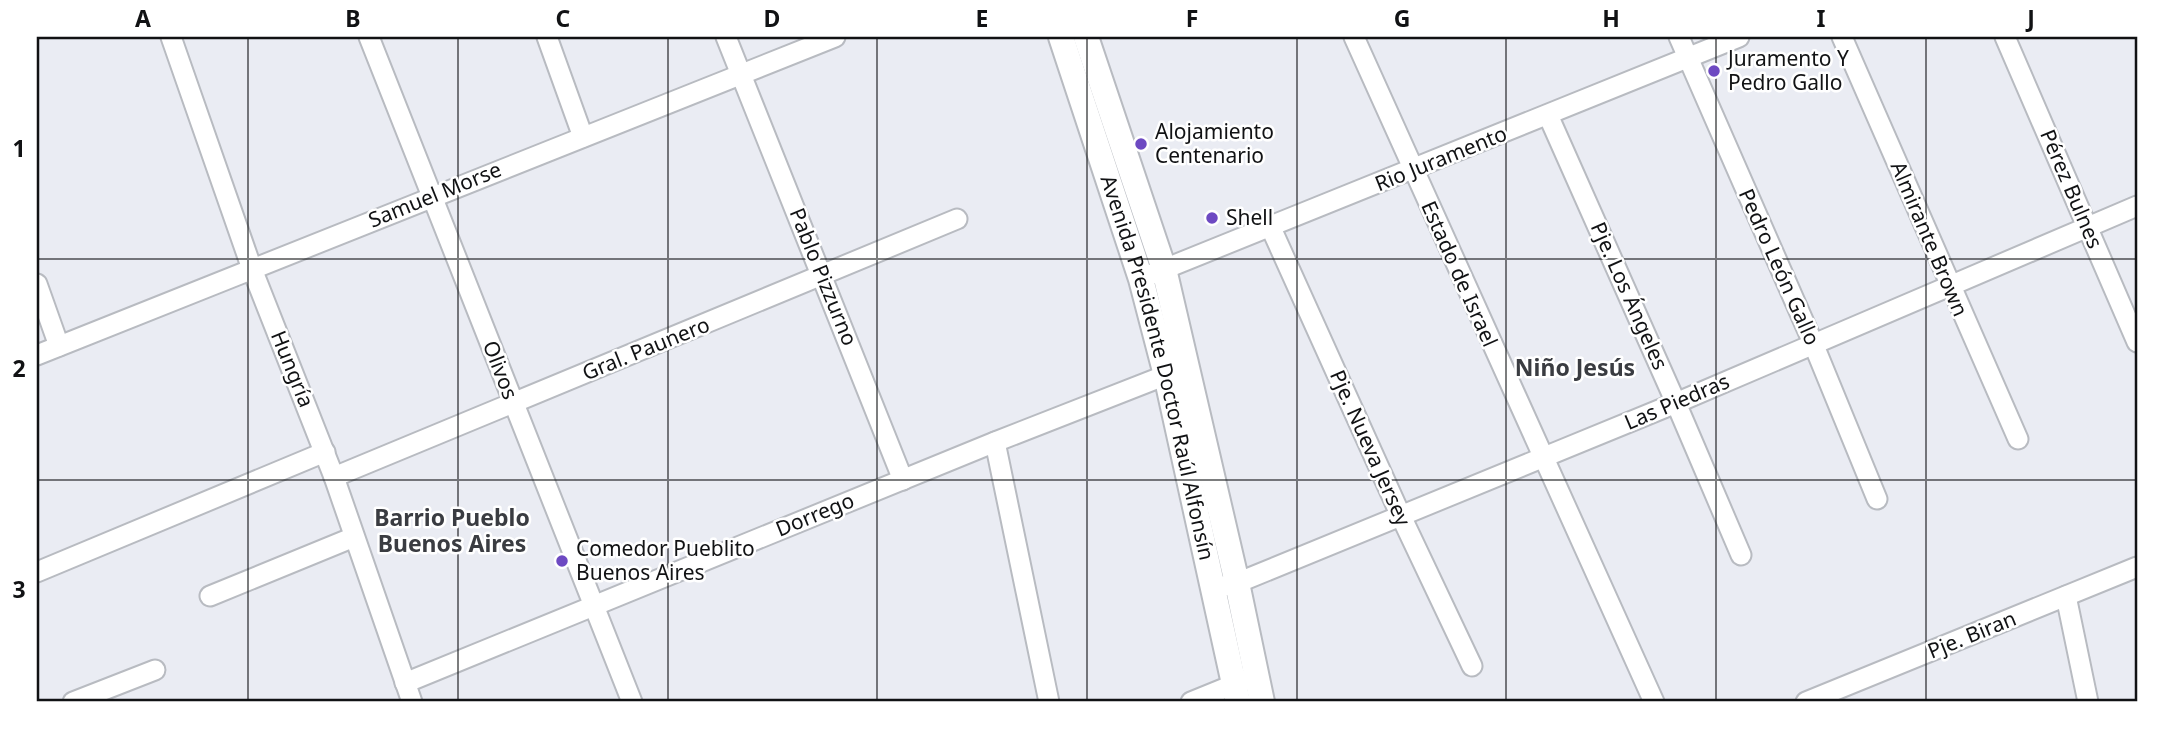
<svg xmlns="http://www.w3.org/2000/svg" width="2174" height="739" viewBox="0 0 2174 739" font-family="'Noto Sans',sans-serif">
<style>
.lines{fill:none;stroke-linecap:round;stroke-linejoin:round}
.minor-casing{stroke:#b8bbc1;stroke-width:23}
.major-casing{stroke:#b8bbc1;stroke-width:28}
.minor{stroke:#fff;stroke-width:19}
.major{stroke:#fff;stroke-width:24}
.grid{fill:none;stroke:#111214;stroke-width:2;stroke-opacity:0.55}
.poi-dot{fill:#6d49c2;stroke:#fff;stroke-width:2.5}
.labels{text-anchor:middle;stroke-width:5;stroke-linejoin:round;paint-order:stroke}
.poi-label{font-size:21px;fill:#111214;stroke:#fff;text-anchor:start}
.street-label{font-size:21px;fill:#111214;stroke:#fff}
.neighbourhood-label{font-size:23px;font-weight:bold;fill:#3a3c41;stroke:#fff}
.neatline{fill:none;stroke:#111214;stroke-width:2.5}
.grid-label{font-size:23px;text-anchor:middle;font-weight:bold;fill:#111214}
</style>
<rect width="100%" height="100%" fill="#eaecf3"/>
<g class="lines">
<g class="minor-casing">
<g id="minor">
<path d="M171 37 252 269 334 477 412 702"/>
<path d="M369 37 632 702"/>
<path d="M547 37 583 137"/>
<path d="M726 37 903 480"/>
<path d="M1354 37 1654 702"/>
<path d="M1679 37 1813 343 1877 499"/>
<path d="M1842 37 2018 439"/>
<path d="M2005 37 2137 342"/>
<path d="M1548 115 1676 403 1741 555"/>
<path d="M1271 228 1400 514 1472 666"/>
<path d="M1152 274 1739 37"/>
<path d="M37 284 59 346"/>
<path d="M37 355 835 37"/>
<path d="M995 442 1049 702"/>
<path d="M334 477 957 219"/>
<path d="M37 572 325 452"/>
<path d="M1224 586 1237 583 1676 403 2137 206"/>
<path d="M210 596 354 537"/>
<path d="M2066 596 2088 702"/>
<path d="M405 683 995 442 1179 370"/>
<path d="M73 702 155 670"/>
<path d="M1191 702 1245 680"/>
<path d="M1806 702 2137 567"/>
</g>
</g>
<g class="major-casing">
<g id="major">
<path id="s1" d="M1061 37 1141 279 1166 375 1238 702"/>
<path d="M1086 37 1164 269 1237 583 1262 702"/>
</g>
</g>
<use href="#minor" class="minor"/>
<use href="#major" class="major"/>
</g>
<path class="grid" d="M248 37V702M458 37V702M668 37V702M877 37V702M1087 37V702M1297 37V702M1506 37V702M1716 37V702M1926 37V702M37 259H2137M37 480H2137"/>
<g class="poi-dot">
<circle cx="1714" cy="71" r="7"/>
<circle cx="1141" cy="144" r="7"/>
<circle cx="1212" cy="218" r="7"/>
<circle cx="562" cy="561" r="7"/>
</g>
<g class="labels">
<g class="poi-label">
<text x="1728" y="66">Juramento Y<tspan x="1728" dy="24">Pedro Gallo</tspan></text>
<text x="1155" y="139">Alojamiento<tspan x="1155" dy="24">Centenario</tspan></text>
<text x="1226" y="225">Shell</text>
<text x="576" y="556">Comedor Pueblito<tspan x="576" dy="24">Buenos Aires</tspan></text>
</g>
<g class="street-label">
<text transform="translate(1441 159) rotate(-22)" y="7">Rio Juramento</text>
<text transform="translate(2071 189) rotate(67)" y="7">Pérez Bulnes</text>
<text transform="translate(435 195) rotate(-22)" y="7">Samuel Morse</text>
<text transform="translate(1929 239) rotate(67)" y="7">Almirante Brown</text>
<text transform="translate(1779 267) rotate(66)" y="7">Pedro León Gallo</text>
<text transform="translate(1459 274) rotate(66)" y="7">Estado de Israel</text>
<text transform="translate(823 277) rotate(68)" y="7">Pablo Pizzurno</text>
<text transform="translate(1629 296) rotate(66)" y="7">Pje. Los Ángeles</text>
<text transform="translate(646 349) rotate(-22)" y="7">Gral. Paunero</text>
<text dy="7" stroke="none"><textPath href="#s1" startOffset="345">Avenida Presidente Doctor Raúl Alfonsín</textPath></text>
<text transform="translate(292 369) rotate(68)" y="7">Hungría</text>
<text transform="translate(500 370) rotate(69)" y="7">Olivos</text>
<text transform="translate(1677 402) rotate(-23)" y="7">Las Piedras</text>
<text transform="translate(1370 448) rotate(66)" y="7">Pje. Nueva Jersey</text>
<text transform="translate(815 515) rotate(-22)" y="7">Dorrego</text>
<text transform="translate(1972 635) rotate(-22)" y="7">Pje. Biran</text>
</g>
<g class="neighbourhood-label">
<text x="1575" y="376">Niño Jesús</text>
<text x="452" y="526">Barrio Pueblo<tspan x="452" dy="26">Buenos Aires</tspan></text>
</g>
</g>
<rect width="2174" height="739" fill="none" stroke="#ffffff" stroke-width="77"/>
<rect x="38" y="38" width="2098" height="662" class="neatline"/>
<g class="grid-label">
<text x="143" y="27">A</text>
<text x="353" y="27">B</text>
<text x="563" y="27">C</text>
<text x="772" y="27">D</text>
<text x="982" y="27">E</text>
<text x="1192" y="27">F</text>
<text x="1402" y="27">G</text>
<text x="1611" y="27">H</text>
<text x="1821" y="27">I</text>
<text x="2031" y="27">J</text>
<text x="19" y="157">1</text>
<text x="19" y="377">2</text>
<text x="19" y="598">3</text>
</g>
</svg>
